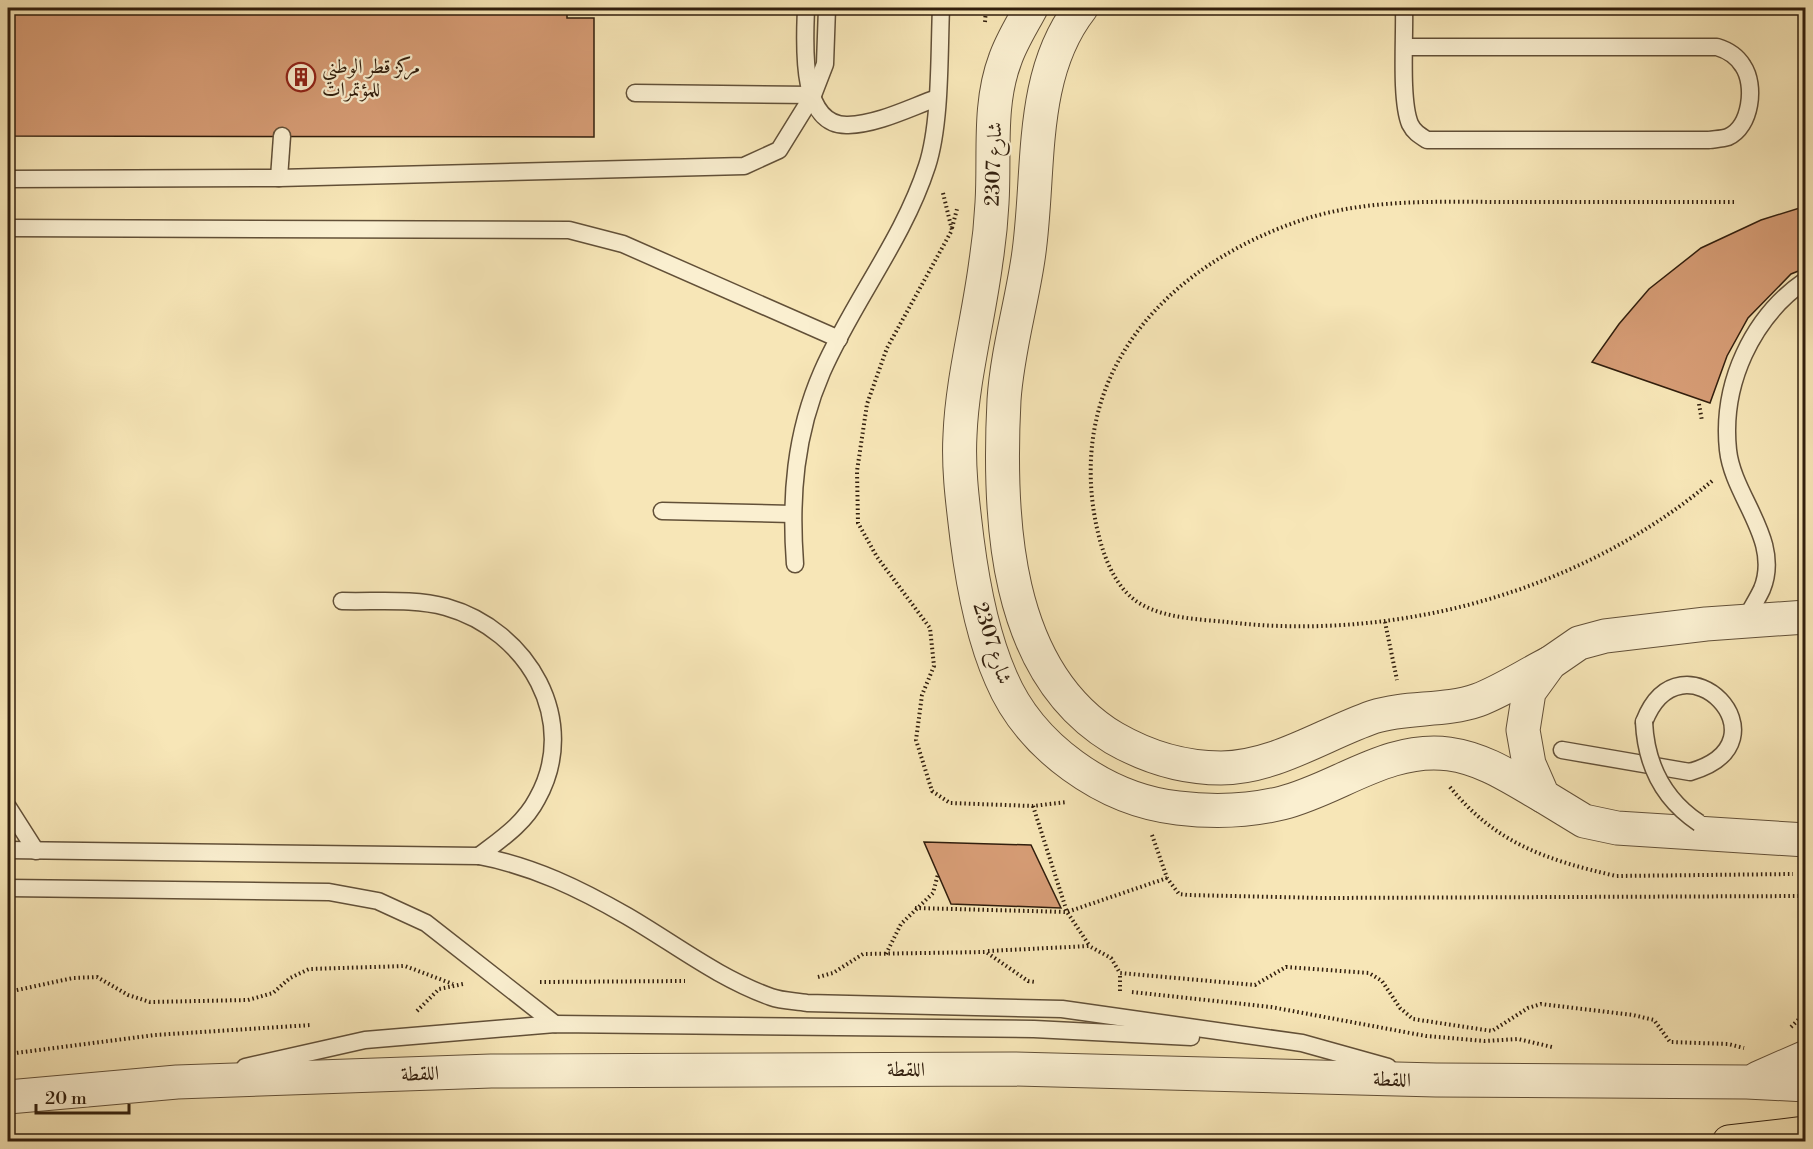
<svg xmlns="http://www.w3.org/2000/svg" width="1813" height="1149" viewBox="0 0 1813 1149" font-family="'Libre Bodoni',Amiri,serif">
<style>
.building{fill:#d69c75;stroke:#311e0d;stroke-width:1.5}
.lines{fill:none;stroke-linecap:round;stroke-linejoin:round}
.lane-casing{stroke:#625038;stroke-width:19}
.street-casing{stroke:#625038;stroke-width:35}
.primary-casing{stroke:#311e0d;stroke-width:35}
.path{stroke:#311e0d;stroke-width:4;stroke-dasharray:1.5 3;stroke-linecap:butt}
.lane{stroke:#faefd0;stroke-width:16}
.street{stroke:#faefd0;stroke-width:33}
.primary{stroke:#f7e6b7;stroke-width:33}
.lane-bridge-casing{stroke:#625038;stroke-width:19;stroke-linecap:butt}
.lane-bridge{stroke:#faefd0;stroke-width:16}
.labels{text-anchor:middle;stroke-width:4.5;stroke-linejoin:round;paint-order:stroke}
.poi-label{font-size:20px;fill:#311e0d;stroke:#faefd0;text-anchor:start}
.street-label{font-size:20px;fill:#311e0d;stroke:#faefd0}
</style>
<rect width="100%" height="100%" fill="#f7e6b7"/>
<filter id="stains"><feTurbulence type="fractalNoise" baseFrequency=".00333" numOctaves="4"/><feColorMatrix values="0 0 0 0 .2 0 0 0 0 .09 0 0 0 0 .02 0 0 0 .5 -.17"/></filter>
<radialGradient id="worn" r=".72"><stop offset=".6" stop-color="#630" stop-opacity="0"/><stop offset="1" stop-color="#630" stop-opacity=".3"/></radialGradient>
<g class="building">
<path d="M8 8H567V18H594V137L8 136Z"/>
<path d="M1806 206V268L1791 274 1748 318 1727 356 1710 403 1592 362 1619 324 1649 289 1701 248 1761 220Z"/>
<path d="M924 842 1031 845 1061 908 951 904Z"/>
</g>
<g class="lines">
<g class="lane-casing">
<g id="lane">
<path d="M806 8C805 40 798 127 848 125 878 124 909 108 937 98"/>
<path d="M1404 8C1405 36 1400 100 1410 124 1414 132 1419 135 1427 140H1709C1715 139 1722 139 1728 137 1751 127 1756 85 1743 66 1737 56 1727 50 1717 47H1406"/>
<path d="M635 93 813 95"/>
<path d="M279 178 282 136"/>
<path d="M8 179 279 178 744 166 779 150 813 95 825 64 827 8"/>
<path d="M8 228 569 230 623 244 839 339"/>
<path d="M662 511 792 514"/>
<path d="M795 564C790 497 795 434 822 372 853 301 903 240 927 166 941 123 939 54 941 8"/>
<path d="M342 601C376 602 413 598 446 607 528 630 581 721 537 799 524 824 501 839 479 856"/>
<path d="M1745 621C1750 610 1757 600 1762 589 1782 540 1733 497 1728 450 1721 384 1752 317 1806 280"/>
<path d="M1562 750 1690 772C1794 742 1681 627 1644 722"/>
<path d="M8 807 36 851"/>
<path d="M8 850 479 856C533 866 580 889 627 916 675 944 718 978 771 997 782 1001 796 1001 807 1003L1062 1009 1302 1043 1388 1067"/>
<path d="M8 888 329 892 378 901 426 923 555 1024"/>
<path d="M245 1067 365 1040 555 1024 1034 1029 1191 1037"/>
</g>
</g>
<g class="street-casing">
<g id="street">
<path d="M1031 8C1022 25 1011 42 1005 60 988 105 995 156 992 203 991 222 989 242 986 261 979 317 962 380 960 435 958 470 963 505 967 539 973 586 982 635 1001 678 1030 747 1105 800 1178 808 1211 812 1249 811 1282 803 1338 789 1387 746 1449 754 1485 759 1513 779 1543 796"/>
<path d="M1081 8C1027 77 1041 175 1028 259 1021 306 1007 353 1004 400 998 516 1003 671 1114 738 1147 757 1183 768 1221 768 1274 768 1324 734 1373 717 1407 706 1444 712 1478 700 1502 691 1526 675 1550 663"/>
<path d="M1806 617 1706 624 1605 636 1579 643 1550 663 1529 692 1523 730 1529 764 1543 796 1584 821 1617 828 1806 840"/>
<path d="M1758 1078 1806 1057"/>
<path d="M8 1097 177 1082 491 1071 1013 1069 1436 1080 1747 1082 1806 1085"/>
</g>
</g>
<g class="primary-casing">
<path id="primary" d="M1729 1142 1806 1133"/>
</g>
<g class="path">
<path d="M985 22 986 8"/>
<path d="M943 193 952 230 887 348 867 404 857 471 858 523 877 557 930 628 934 666 922 695 916 740 932 791 950 803 1033 806 1067 802"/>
<path d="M952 228 957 209"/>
<path d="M1699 404 1702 421"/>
<path d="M1712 481C1580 592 1397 642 1227 622 1196 619 1155 618 1131 597 1107 576 1097 535 1093 506 1074 362 1174 263 1302 220 1368 198 1442 202 1510 202 1585 202 1659 202 1734 202"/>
<path d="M1385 622 1397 680"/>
<path d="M1450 787C1496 844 1547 860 1616 876L1793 874"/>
<path d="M1033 806 1067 912 1089 945"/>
<path d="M1152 835 1167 878 1179 894 1188 895 1323 898 1806 896"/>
<path d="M915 908 1067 912 1167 878"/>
<path d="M988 951 1089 946 1111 958 1120 973 1255 985 1286 967 1369 973 1382 981 1400 1008 1413 1019 1492 1031 1528 1008 1541 1004 1633 1015 1654 1020 1670 1042 1728 1044 1744 1048"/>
<path d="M886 954 901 924 933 893 938 874"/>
<path d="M818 977 833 973 863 954 986 952 1028 981 1035 982"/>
<path d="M540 982 685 981"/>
<path d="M1120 991V973"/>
<path d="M8 992 73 978 97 977 128 995 150 1002 248 1000 273 993 290 978 309 969 405 966 453 984"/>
<path d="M1132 992 1271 1007 1426 1036 1485 1041 1518 1039 1552 1047"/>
<path d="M417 1011 439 989 463 984"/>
<path d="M1791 1027 1806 1012"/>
<path d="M8 1054 155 1035 311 1025"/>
</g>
<use href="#lane" class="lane"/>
<use href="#street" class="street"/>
<use href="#primary" class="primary"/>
<g class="lane-bridge-casing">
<path id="lane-bridge" d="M1644 722C1646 765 1663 799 1699 823"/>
</g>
<use href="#lane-bridge" class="lane-bridge"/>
</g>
<defs>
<g id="building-ring" transform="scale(1.5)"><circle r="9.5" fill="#faefd0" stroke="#8f2418" stroke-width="1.5"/><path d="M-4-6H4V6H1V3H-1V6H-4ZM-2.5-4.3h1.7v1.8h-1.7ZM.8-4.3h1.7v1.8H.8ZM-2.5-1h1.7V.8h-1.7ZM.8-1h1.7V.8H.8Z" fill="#8f2418"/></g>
</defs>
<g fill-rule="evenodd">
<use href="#building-ring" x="301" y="77"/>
</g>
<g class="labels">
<g class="poi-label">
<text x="322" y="73">مركز قطر الوطني<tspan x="322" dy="23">للمؤتمرات</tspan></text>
</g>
<g class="street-label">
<text transform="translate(993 164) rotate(-88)" y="7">شارع 2307</text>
<text transform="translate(993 643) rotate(72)" y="7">شارع 2307</text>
<text x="906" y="1076">اللقطة</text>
<text transform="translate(420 1073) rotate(-2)" y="7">اللقطة</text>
<text transform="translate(1392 1079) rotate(2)" y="7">اللقطة</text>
</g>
</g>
<rect width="1813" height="1149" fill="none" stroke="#f7e6b7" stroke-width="30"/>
<rect x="9" y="9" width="1795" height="1131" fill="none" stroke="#311e0d" stroke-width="3"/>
<rect x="15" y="15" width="1783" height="1119" fill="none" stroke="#311e0d" stroke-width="1.5"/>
<path d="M36 1104v9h93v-9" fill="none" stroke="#311e0d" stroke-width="3"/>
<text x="45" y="1104" font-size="18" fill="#311e0d" stroke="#faefd0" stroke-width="4.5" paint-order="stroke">20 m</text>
<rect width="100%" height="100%" filter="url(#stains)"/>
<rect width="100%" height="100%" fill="url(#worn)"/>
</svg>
